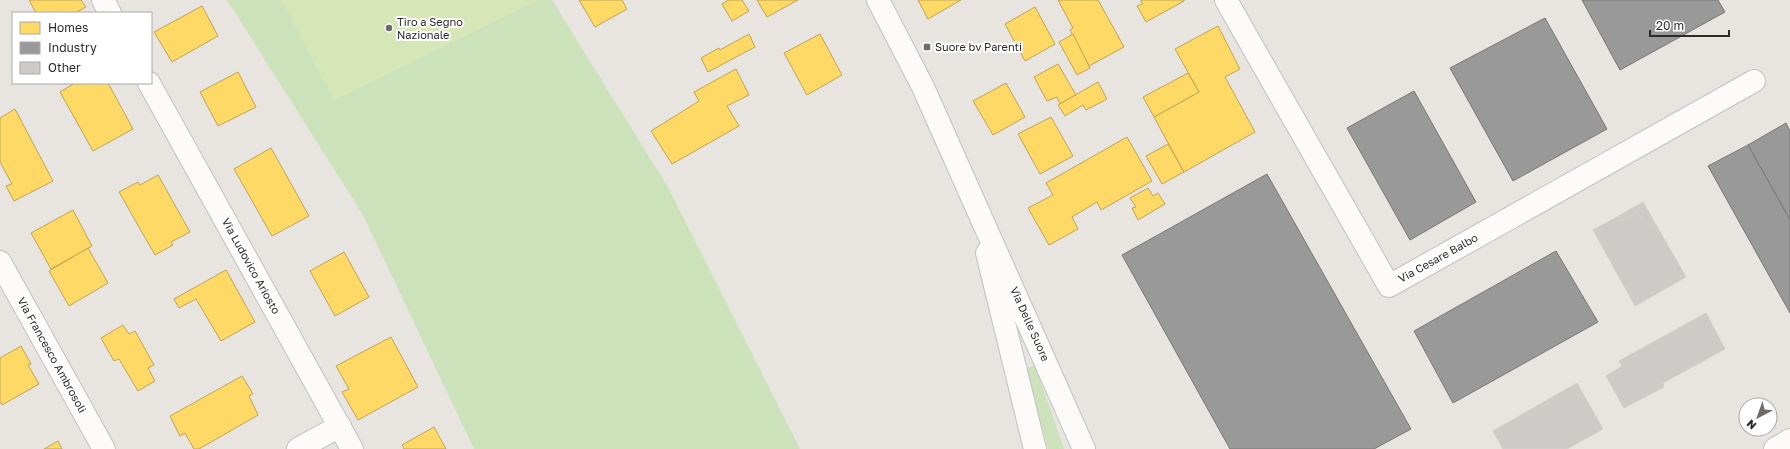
<svg xmlns="http://www.w3.org/2000/svg" width="1790" height="449" viewBox="0 0 1790 449" font-family="'Golos Text',sans-serif">
<style>
.green{fill:#cbe2ba}
.pitch{fill:#d6e6b7}
.homes{fill:#ffd966;stroke:#bfa454}
.industry{fill:#999;stroke:#787878}
.building{fill:#cdcac7;stroke:#d3d0cc}
.lines{fill:none;stroke-linecap:round;stroke-linejoin:round}
.minor-casing{stroke:#c2c0c1;stroke-width:24}
.tertiary-casing{stroke:#c2c0c1;stroke-width:24}
.secondary-casing{stroke:#c2c0c1;stroke-width:24}
.minor{stroke:#fcfbfa;stroke-width:22}
.tertiary{stroke:#fcfbfa;stroke-width:22}
.secondary{stroke:#fcfbfa;stroke-width:22}
.poi-dot{fill:#6c6b6a;stroke:#fff;stroke-width:1.5}
.labels{text-anchor:middle;stroke-width:4;stroke-linejoin:round;paint-order:stroke}
.poi-label{font-size:11px;fill:#2a2a2a;stroke:#fff;text-anchor:start}
.street-label{font-size:11px;fill:#2a2a2a;stroke:#fff}
</style>
<rect width="100%" height="100%" fill="#e8e4e0"/>
<g class="green">
<path d="M227 0H282L334 100 538 0H552L669 189 800 449H474L363 215Z"/>
<path d="M1035 365 1064 449H1048L1026 368Z"/>
</g>
<path class="pitch" d="M282 0H538L334 100Z"/>
<g class="homes">
<path d="M29 0H81L86 7 75 13H36Z"/>
<path d="M579 0H622L627 9 595 27Z"/>
<path d="M728 0H742L749 11 732 21 722 4Z"/>
<path d="M757 0H798L767 17Z"/>
<path d="M918 0H961L928 19Z"/>
<path d="M1058 0H1098L1124 47 1089 66 1070 30 1073 28Z"/>
<path d="M1141 0H1184V1L1146 22 1137 6 1142 4Z"/>
<path d="M202 6 218 36 172 62 154 32Z"/>
<path d="M1035 7 1055 44 1025 61 1005 24Z"/>
<path d="M1218 26 1240 69 1225 77 1255 132 1184 172 1154 117 1199 92 1175 49Z"/>
<path d="M749 34 755 47 708 72 701 58 719 48 720 50Z"/>
<path d="M820 34 842 75 807 95 784 53Z"/>
<path d="M1073 34 1090 68 1077 75 1059 42Z"/>
<path d="M1058 64 1076 95 1060 104 1057 97 1047 101 1034 77Z"/>
<path d="M736 69 749 95 727 106 739 126 672 164 651 131 699 101 694 92Z"/>
<path d="M238 72 256 107 218 126 200 92Z"/>
<path d="M1188 73 1199 92 1154 117 1143 97Z"/>
<path d="M1098 82 1107 99 1086 110 1083 105 1065 116 1058 105Z"/>
<path d="M75 83H108L133 129 93 151 60 92Z"/>
<path d="M1006 83 1025 117 993 135 973 101Z"/>
<path d="M15 109 53 181 14 201 6 186 12 184 0 162V118Z"/>
<path d="M1051 117 1073 156 1040 174 1018 134Z"/>
<path d="M1127 137 1152 181 1101 210 1097 202 1072 217 1078 229 1049 245 1028 208 1053 195 1046 183Z"/>
<path d="M1168 144 1184 172 1162 184 1146 156Z"/>
<path d="M271 148 309 216 272 236 234 169Z"/>
<path d="M158 175 190 232 171 242 173 245 155 255 119 192 138 182 140 185Z"/>
<path d="M1148 188 1153 196 1158 193 1165 204 1138 220 1132 208 1136 207 1130 198Z"/>
<path d="M73 210 92 246 51 269 31 233Z"/>
<path d="M88 248 108 283 69 306 49 271Z"/>
<path d="M344 252 369 297 335 316 310 271Z"/>
<path d="M226 270 255 322 221 341 196 299 179 308 174 299Z"/>
<path d="M123 325 129 334 135 331 154 365 148 368 155 381 138 391 119 359 114 361 101 338Z"/>
<path d="M391 337 418 387 358 420 342 392 349 389 336 366Z"/>
<path d="M21 346 31 364 28 365 39 384 2 405 0 402V358Z"/>
<path d="M242 376 253 394 249 396 258 415 199 449H194L185 433 180 436 170 416Z"/>
<path d="M434 427 446 449H404L402 445Z"/>
<path d="M58 441 62 449H44Z"/>
</g>
<g class="industry">
<path d="M1582 0H1718L1725 12 1620 70Z"/>
<path d="M1545 18 1607 129 1513 181 1450 68Z"/>
<path d="M1414 91 1476 202 1410 240 1347 128Z"/>
<path d="M1786 123 1790 131V220L1748 145Z"/>
<path d="M1748 145 1790 220V313L1708 166Z"/>
<path d="M1267 174 1411 429 1374 449H1230L1122 255Z"/>
<path d="M1556 251 1598 322 1453 403 1414 331Z"/>
</g>
<g class="building">
<path d="M1643 202 1655 223 1647 228 1638 212 1620 221 1617 217Z"/>
<path d="M1638 212 1647 228 1655 223 1686 277 1635 306 1593 230 1617 217 1620 221Z"/>
<path d="M1706 313 1725 349 1663 383 1664 387 1624 408 1606 376 1622 366 1619 361Z"/>
<path d="M1577 383 1603 429 1567 449H1503L1493 431Z"/>
</g>
<g class="lines">
<g class="minor-casing">
<g id="minor">
<path d="M103 0 110 13"/>
<path d="M1226 0 1389 286 1754 81"/>
<path d="M149 83 352 449"/>
<path d="M0 262 104 449"/>
<path d="M298 449 340 426"/>
</g>
</g>
<g class="tertiary-casing">
<g id="tertiary">
<path d="M878 0 923 87 1084 449"/>
<path d="M987 253 1035 449"/>
</g>
</g>
<g class="secondary-casing">
<path id="secondary" d="M1775 449 1790 440"/>
</g>
<use href="#minor" class="minor"/>
<use href="#tertiary" class="tertiary"/>
<use href="#secondary" class="secondary"/>
</g>
<g class="poi-dot">
<circle cx="389" cy="28" r="4"/>
<rect x="923" y="43" width="8" height="8" rx="2"/>
</g>
<g class="labels">
<g class="poi-label">
<text x="397" y="26">Tiro a Segno<tspan x="397" dy="13">Nazionale</tspan></text>
<text x="935" y="51">Suore bv Parenti</text>
</g>
<g class="street-label">
<text transform="translate(1438 258) rotate(-29)" y="4">Via Cesare Balbo</text>
<text transform="translate(251 266) rotate(61)" y="4">Via Ludovico Ariosto</text>
<text transform="translate(1030 324) rotate(66)" y="4">Via Delle Suore</text>
<text transform="translate(52 355) rotate(61)" y="4">Via Francesco Ambrosoli</text>
</g>
</g>
<rect x="12" y="12" width="140" height="72" fill="#ffffff" stroke="#aaaaaa"/>
<rect x="20" y="22" width="20" height="12" fill="#ffd966" stroke="#aaaaaa"/>
<text x="48" y="32" font-size="12" fill="#2a2a2a">Homes</text>
<rect x="20" y="42" width="20" height="12" fill="#999999" stroke="#aaaaaa"/>
<text x="48" y="52" font-size="12" fill="#2a2a2a">Industry</text>
<rect x="20" y="62" width="20" height="12" fill="#cdcac7" stroke="#aaaaaa"/>
<text x="48" y="72" font-size="12" fill="#2a2a2a">Other</text>
<g transform="translate(1758 417) rotate(221)"><circle r="19" fill="#ffffff" stroke="#aaaaaa"/>
<path d="M0-3L7 15L0 10L-7 15Z" fill="#6c6b6a"/>
<text y="-6" font-size="11" font-weight="bold" text-anchor="middle" fill="#2a2a2a">N</text>
</g>
<path d="M1650 30v6h79v-6" fill="none" stroke="#2a2a2a" stroke-width="2"/>
<text x="1656" y="30" font-size="12" fill="#2a2a2a" stroke="#ffffff" stroke-width="3" paint-order="stroke">20 m</text>
</svg>
